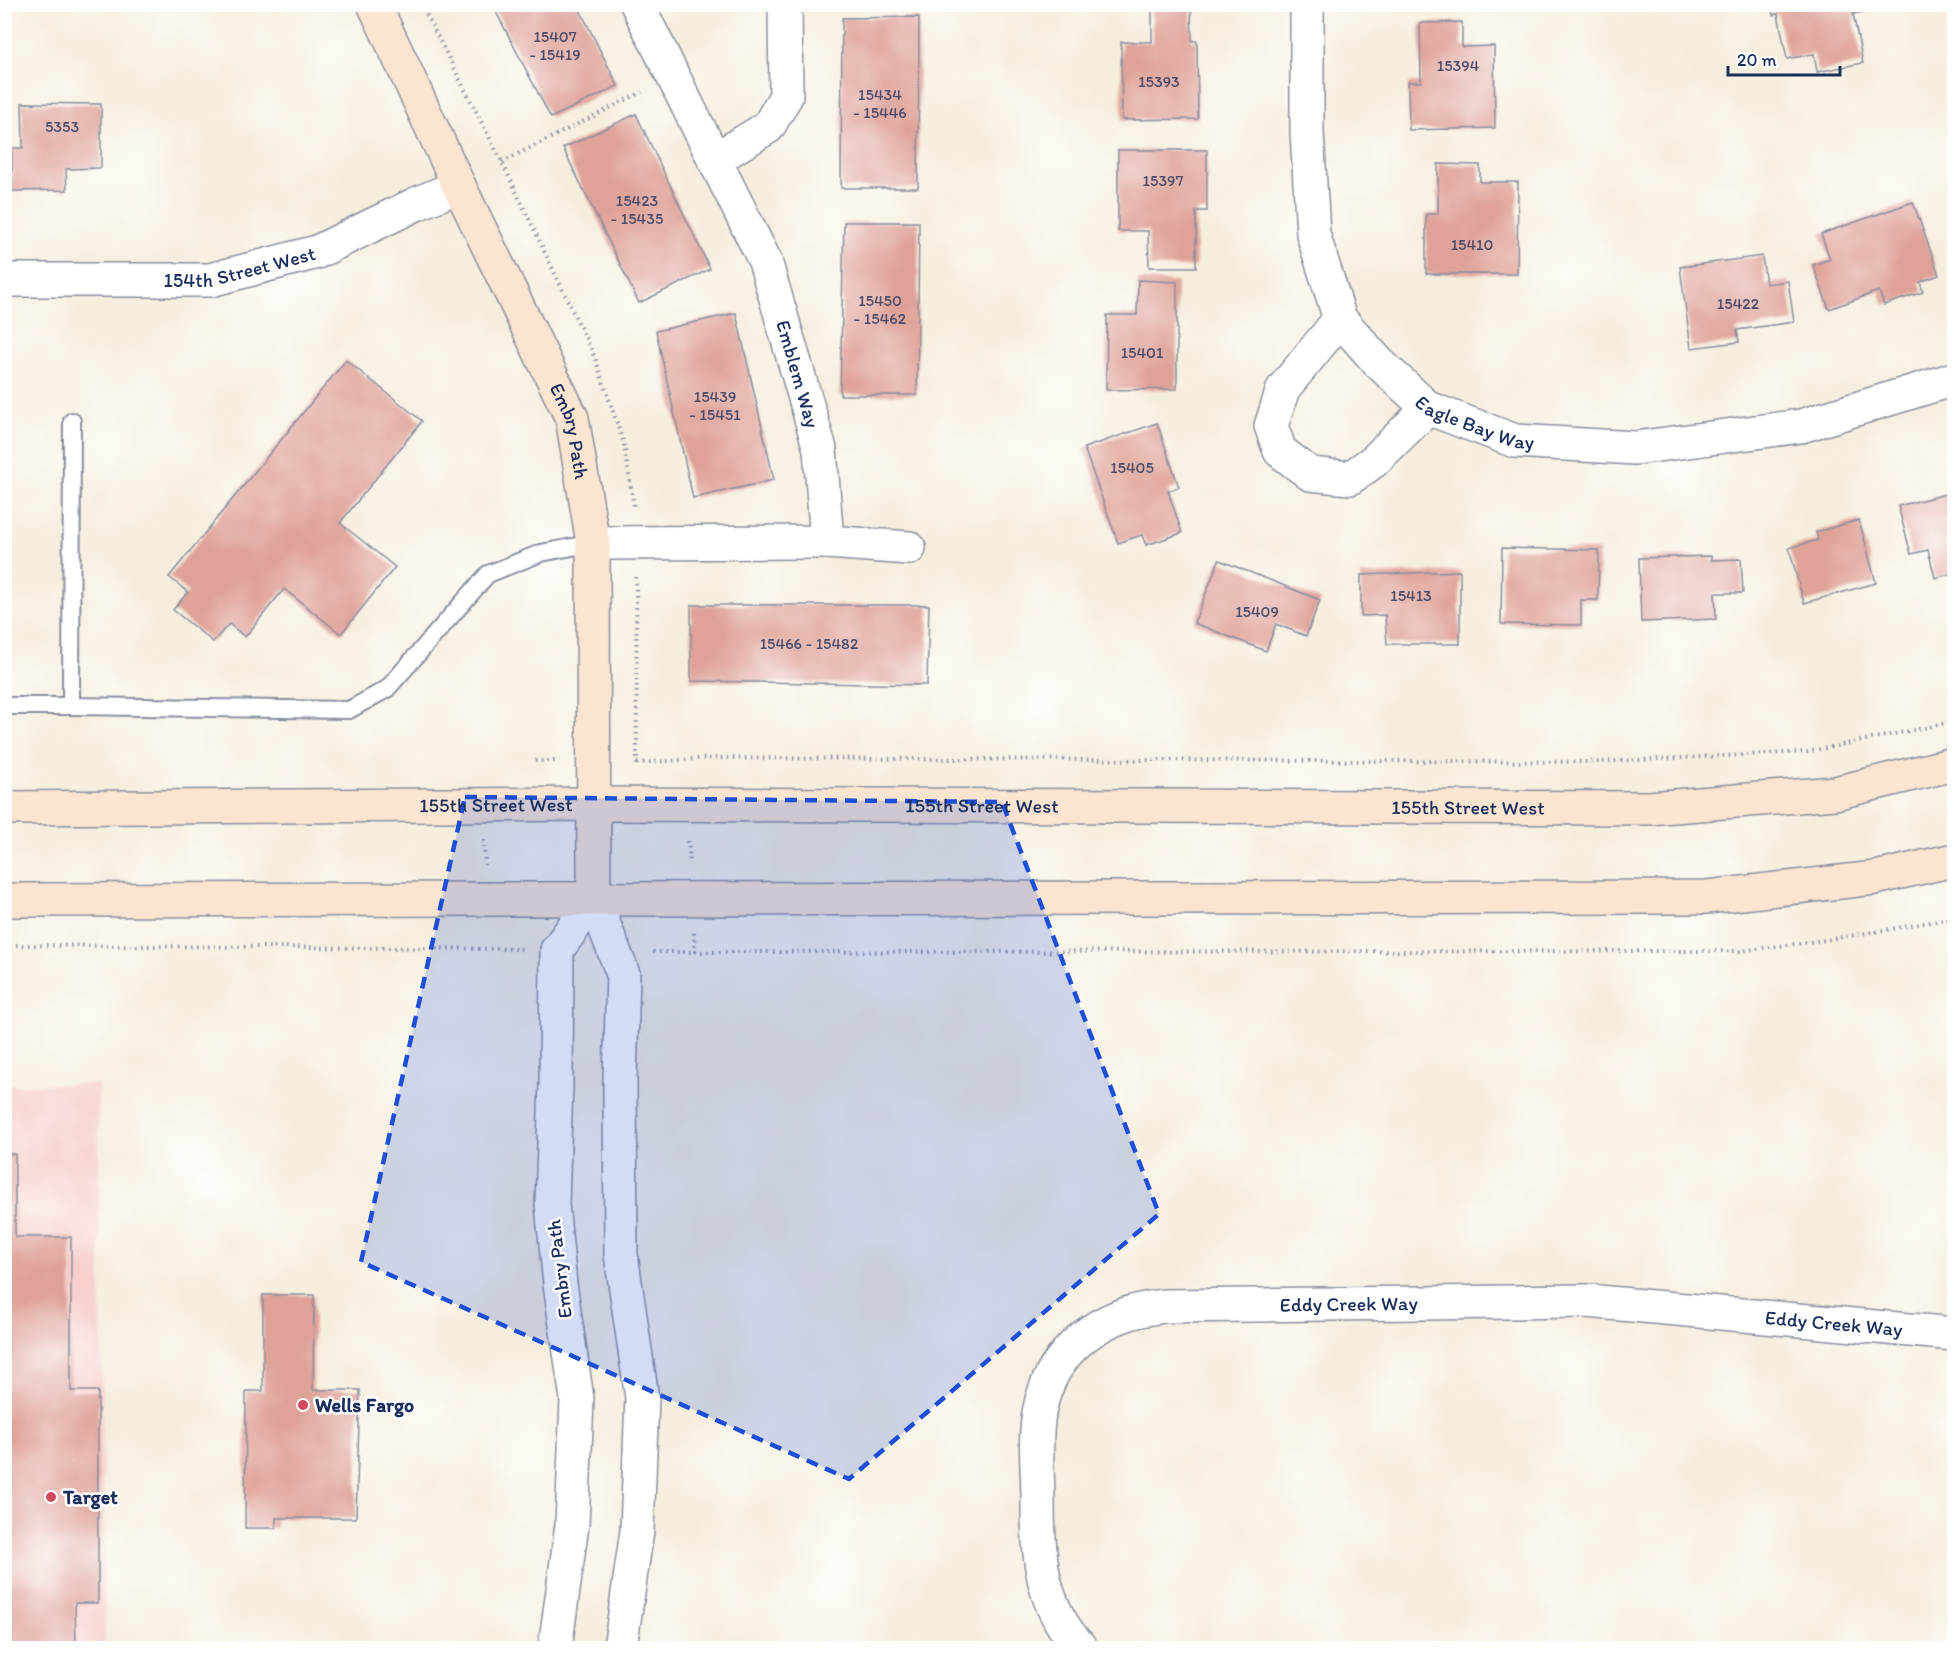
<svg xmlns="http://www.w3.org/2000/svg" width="1959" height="1653" viewBox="0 0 1959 1653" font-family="Itim,sans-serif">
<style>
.built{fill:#f7d0cc}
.building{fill:#dfa298}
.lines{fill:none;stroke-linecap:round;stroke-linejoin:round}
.lane-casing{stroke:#888e9e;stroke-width:20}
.street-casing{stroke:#888e9e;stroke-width:36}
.secondary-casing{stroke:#888e9e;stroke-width:36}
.path{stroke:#888e9e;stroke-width:4;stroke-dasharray:1.5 4.5;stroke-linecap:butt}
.lane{stroke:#fff;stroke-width:16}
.street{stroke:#fff;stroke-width:33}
.secondary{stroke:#fce5d0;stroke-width:33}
.marked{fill:#1d4ed8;fill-opacity:0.2;stroke:#1d4ed8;stroke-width:4.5;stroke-dasharray:12 8;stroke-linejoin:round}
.poi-dot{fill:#d1495b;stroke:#fff;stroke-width:2}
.labels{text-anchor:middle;stroke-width:5;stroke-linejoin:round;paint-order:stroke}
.number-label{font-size:16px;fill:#4c4c6c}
.street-label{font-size:20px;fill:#1b2f5e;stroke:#fff}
.poi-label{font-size:20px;font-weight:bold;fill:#1b2f5e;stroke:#fff;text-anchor:start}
</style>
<rect width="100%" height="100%" fill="#fff"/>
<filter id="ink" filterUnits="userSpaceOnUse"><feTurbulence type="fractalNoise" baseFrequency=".0167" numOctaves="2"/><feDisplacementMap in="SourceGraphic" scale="12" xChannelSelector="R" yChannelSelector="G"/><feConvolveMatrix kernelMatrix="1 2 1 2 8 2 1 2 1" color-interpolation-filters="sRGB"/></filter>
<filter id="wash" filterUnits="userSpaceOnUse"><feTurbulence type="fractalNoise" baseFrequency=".008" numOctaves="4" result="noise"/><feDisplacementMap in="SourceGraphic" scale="24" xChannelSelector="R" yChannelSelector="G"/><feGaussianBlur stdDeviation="1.35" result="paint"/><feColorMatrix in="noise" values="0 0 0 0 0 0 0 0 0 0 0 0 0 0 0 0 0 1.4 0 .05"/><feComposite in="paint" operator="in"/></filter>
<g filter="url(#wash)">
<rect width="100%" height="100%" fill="#f6eedd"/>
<path class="built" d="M98 1084 105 1648H5L4 1085Z"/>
<g id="blocks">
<g class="building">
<path d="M492 4H577L618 86 551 118Z"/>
<path d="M1771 4H1871L1872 10 1853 14 1863 63 1817 72 1814 54 1787 59 1778 14 1773 15Z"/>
<path d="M1191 6 1192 41H1197L1198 119 1122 120 1121 42H1152V7Z"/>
<path d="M919 17 918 188H841L842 18Z"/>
<path d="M1462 22V47L1494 46 1495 128 1409 130 1408 82H1421L1420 23Z"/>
<path d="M22 103 101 104V168L66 169 67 190 12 191V148H23Z"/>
<path d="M636 114 710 269 639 303 563 148Z"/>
<path d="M1118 150H1207V211H1196V267H1149L1148 231H1118Z"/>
<path d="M1438 164 1480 165V182H1518L1517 274H1426V214H1438Z"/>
<path d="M1913 202 1939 275 1920 282 1923 292 1884 305 1879 291 1829 309 1813 265 1830 259 1821 234Z"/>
<path d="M844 222H919L917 395H840Z"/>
<path d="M1762 256 1766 284 1788 281 1794 322 1737 330 1739 342 1691 348 1680 267Z"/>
<path d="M1138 280 1177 282V389L1106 390 1107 315H1137Z"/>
<path d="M736 313 774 480 693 498 656 331Z"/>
<path d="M346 360 422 421 340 523 395 567 341 634 284 589 245 637 229 624 213 642 173 610 188 592 169 577Z"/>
<path d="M1157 423 1179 487 1168 491 1182 533 1146 545 1142 535 1118 543 1084 448Z"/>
<path d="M1954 492V573L1935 578 1928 550 1911 554 1898 506Z"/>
<path d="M1859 520 1876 583 1804 603 1789 548 1818 540 1816 532Z"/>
<path d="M1502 548 1599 550 1598 600H1581V625L1501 624Z"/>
<path d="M1711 556V560L1741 559 1743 593H1715L1716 619 1641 622 1639 558Z"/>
<path d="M1219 560 1320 600 1306 636 1276 624 1266 651 1194 623Z"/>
<path d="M1460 571V644H1387L1385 615 1361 616V575Z"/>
<path d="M691 605H929L927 685 691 681Z"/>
<path d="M4 1154H15V1237H71V1391H98V1603H75L76 1648H4Z"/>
<path d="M263 1295H314L313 1390H360L356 1518H276V1528H245L246 1391H263Z"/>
</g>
</g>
</g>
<g filter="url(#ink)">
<use href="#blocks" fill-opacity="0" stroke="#888e9e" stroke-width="1.5"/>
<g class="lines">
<g class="lane-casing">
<g id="lane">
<path d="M72 421 71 706 349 710 387 689 488 574 541 553 593 543"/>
<path d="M4 706H71"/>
</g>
</g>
<g class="street-casing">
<g id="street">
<path id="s1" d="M1307 4V132L1313 234 1340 319 1378 362 1428 408 1515 441 1635 448 1801 426 1954 379"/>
<path d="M714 160 768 127 786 96 785 4"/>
<path id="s2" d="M4 280H210L317 252 416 204 459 186"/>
<path d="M1340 319 1283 389 1271 426 1280 451 1310 474 1350 478 1374 461 1428 408"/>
<path d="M827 542 909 548"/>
<path d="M593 543 827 542 820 449 765 261 637 4"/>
<path d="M594 899 623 974 620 1082 621 1255 642 1398 637 1531 620 1648"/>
<path d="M555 1648 572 1525 577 1399 560 1284 552 1205 556 1083 557 950 594 899"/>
<path id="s3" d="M1081 1648C1040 1606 1038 1555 1038 1500 1038 1472 1034 1441 1039 1413 1051 1348 1101 1313 1164 1306L1587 1301 1954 1334"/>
</g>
</g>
<g class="secondary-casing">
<g id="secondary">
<path id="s4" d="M374 4 459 186 572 418 593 543 594 899"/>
<path id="s5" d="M4 808 595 804 1649 808 1835 793 1954 764"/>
<path d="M4 900 1707 897 1875 878 1954 860"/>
</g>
</g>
<g class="path">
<path d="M421 4 502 162 595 358 624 444 634 507"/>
<path d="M502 162 642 92"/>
<path d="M636 577 637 763 710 758 1597 762 1807 752 1938 725 1954 720"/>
<path d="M535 761H558"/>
<path d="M484 840 485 865"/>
<path d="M687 841 689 848 690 863"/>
<path d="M694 933 695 954"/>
<path d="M4 945 523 949"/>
<path d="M653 952 1740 951 1826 940 1954 918"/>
</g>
<use href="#lane" class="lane"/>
<use href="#street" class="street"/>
<use href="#secondary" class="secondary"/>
</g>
</g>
<path class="marked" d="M465 797 1002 802 1159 1214 849 1479 361 1262Z"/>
<g class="poi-dot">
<circle cx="303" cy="1405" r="6"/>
<circle cx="51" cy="1497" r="6"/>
</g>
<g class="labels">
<g class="number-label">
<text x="555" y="42">15407<tspan x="555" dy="18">- 15419</tspan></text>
<text x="1458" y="71">15394</text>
<text x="1159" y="87">15393</text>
<text x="880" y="100">15434<tspan x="880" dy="18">- 15446</tspan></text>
<text x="62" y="132">5353</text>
<text x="1163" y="186">15397</text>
<text x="637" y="206">15423<tspan x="637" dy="18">- 15435</tspan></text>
<text x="1472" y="250">15410</text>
<text x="880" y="306">15450<tspan x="880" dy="18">- 15462</tspan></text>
<text x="1738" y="309">15422</text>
<text x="1142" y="358">15401</text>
<text x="715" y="402">15439<tspan x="715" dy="18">- 15451</tspan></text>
<text x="1132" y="473">15405</text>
<text x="1411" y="601">15413</text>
<text x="1257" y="617">15409</text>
<text x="809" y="649">15466 - 15482</text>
</g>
<g class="street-label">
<text dy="7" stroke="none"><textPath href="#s2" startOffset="237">154th Street West</textPath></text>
<text transform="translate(798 374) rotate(74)" y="7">Emblem Way</text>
<text dy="7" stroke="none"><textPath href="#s1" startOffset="494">Eagle Bay Way</textPath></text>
<text dy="7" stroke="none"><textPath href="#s4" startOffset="471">Embry Path</textPath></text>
<text dy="7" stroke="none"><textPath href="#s5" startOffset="492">155th Street West</textPath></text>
<text dy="7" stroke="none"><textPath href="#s5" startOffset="978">155th Street West</textPath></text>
<text dy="7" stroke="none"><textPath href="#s5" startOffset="1464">155th Street West</textPath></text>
<text transform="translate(559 1269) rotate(-97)" y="7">Embry Path</text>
<text dy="7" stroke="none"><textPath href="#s3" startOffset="608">Eddy Creek Way</textPath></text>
<text dy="7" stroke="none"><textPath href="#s3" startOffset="1094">Eddy Creek Way</textPath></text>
</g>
<g class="poi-label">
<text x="315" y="1412">Wells Fargo</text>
<text x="63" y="1504">Target</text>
</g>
</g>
<rect width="1959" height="1653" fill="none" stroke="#fff" stroke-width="24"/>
<path d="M1728 66v9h112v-9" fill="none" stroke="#1b2f5e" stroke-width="3"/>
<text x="1737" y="66" font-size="18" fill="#1b2f5e" stroke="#ffffff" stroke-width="4.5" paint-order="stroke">20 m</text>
</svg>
